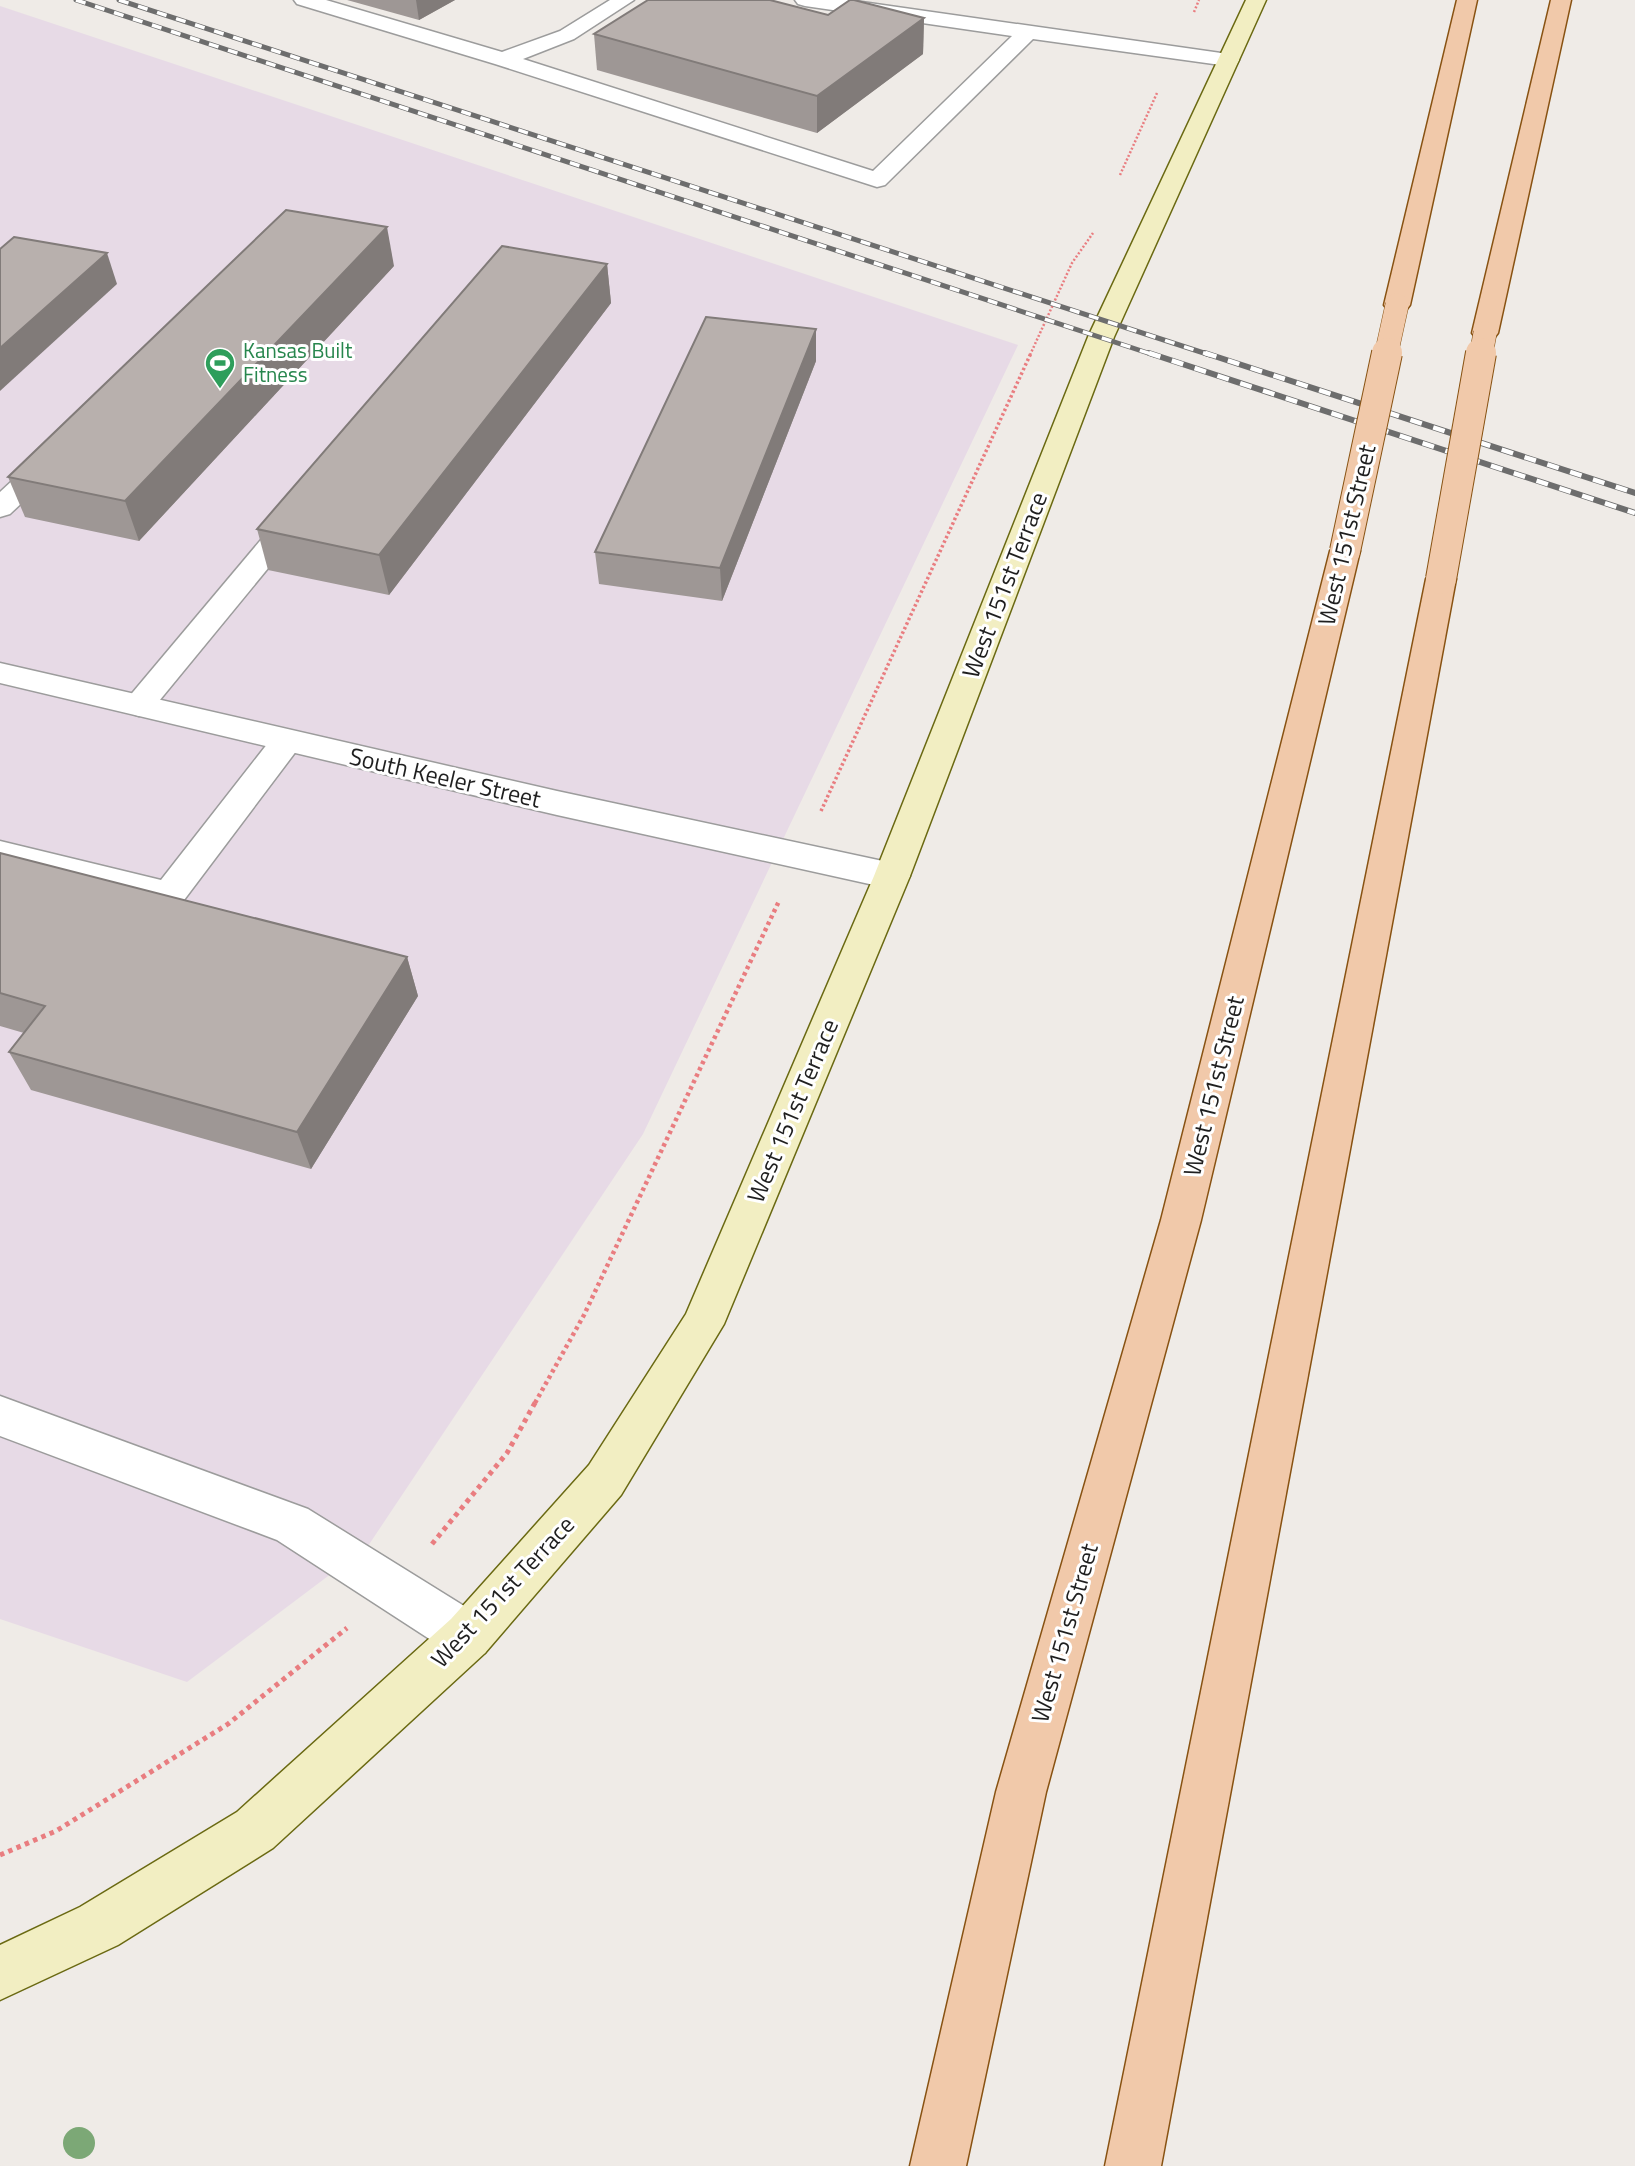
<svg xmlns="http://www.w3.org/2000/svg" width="1635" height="2166" viewBox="0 0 1635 2166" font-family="'Titillium Web',sans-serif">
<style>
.industrial{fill:#e7dae6}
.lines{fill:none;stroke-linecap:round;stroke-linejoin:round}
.lane-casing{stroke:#9c9c9c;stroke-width:3}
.street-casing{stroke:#9c9c9c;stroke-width:3}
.secondary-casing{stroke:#6a6912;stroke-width:3}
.primary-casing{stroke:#885212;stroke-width:3}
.path-far3{stroke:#e97d80;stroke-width:2.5;stroke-dasharray:2 2;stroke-linecap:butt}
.path-far2{stroke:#e97d80;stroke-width:3.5;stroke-dasharray:2.5 2.5;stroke-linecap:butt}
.path-far1{stroke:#e97d80;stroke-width:4.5;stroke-dasharray:3.5 3.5;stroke-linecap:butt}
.path{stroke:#e97d80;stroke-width:5;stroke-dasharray:4.5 4.5;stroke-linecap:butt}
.lane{fill:#fff;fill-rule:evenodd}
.street{fill:#fff;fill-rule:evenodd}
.secondary{fill:#f2eec2;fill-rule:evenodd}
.primary{fill:#f1c9aa;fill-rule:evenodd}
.rail-far1-casing{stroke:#6d6d6d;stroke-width:5}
.rail-casing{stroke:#6d6d6d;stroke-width:6}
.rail-far1{stroke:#fff;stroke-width:3.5;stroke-dasharray:10;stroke-linecap:butt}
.rail{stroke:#fff;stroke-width:4.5;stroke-dasharray:12;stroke-linecap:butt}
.primary-bridge-far1-casing{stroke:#885212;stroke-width:24;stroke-linecap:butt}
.primary-bridge-casing{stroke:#885212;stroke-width:32;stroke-linecap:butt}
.primary-bridge-far1{stroke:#f1c9aa;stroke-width:23}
.primary-bridge{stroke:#f1c9aa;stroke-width:30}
.tree{fill:#7ca876}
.wall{fill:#9e9795}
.shaded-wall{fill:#817b79}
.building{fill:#b8b0ad;stroke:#817b79;stroke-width:2}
.labels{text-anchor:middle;stroke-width:6;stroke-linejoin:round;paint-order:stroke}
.far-leisure-label{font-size:21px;fill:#27864d;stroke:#fff;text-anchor:start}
.street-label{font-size:24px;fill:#1f1f1f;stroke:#fff}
</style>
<rect width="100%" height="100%" fill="#efebe7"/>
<path class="industrial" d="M0 6 1018 345 643 1134 368 1546 187 1682 0 1619Z"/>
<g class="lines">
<g class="lane-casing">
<g id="lane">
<path d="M294 0H326L502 52 560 31 610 0H634L574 39 523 59 873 171 1012 36 805 6 798 4 795 0H848L1228 54 1236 55 1239 60 1236 65 1228 66 1033 39 885 185 877 187 495 64 297 4Z"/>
<path d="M52 451 62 453 66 459 62 465 10 514 0 517V492L42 453Z"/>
<path d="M296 507 306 510 310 516 306 522 150 712 139 716 128 712 123 705 128 698 286 510Z"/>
<path d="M287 731 299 734 303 742 181 904 169 908 0 865V841L161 880 275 734Z"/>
<path d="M0 1396 308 1509 485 1619 492 1636 485 1653 468 1659 451 1653 277 1540 0 1436Z"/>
</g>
</g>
<g class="street-casing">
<path id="street" d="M0 663 557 791 892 863 904 867 910 876 904 885 892 889 557 815 0 683Z"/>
</g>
<g class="secondary-casing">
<path id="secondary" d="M1246 0H1266L1114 337 910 876 724 1324 621 1495 485 1653 273 1848 118 1945 0 2000V1945L80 1907 237 1812 451 1619 589 1465 686 1314 874 876 1088 337Z"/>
</g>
<g class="primary-casing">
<g id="primary">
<path d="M1457 0H1477L1410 305 1406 310 1397 313 1388 310 1384 305Z"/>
<path d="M1551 0H1571L1498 333 1494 338 1485 341 1476 338 1472 333Z"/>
<path d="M1345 542 1355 545 1360 551 1201 1220 1046 1792 966 2166H910L996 1792 1161 1220 1330 551 1335 545Z"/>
<path d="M1441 570 1452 572 1456 579 1161 2166H1105L1426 579 1430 572Z"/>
</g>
</g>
<g class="path-far3">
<path d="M1194 12 1199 0"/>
<path d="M1120 175 1157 93"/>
<path d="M1030 355 1072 263 1093 233"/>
</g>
<path class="path-far2" d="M821 811 1031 353"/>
<path class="path-far1" d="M535 1403 584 1315 779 901"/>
<g class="path">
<path d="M432 1544 507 1453 536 1401"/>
<path d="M0 1855 56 1831 228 1724 347 1628"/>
</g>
<use href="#lane" class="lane"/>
<use href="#street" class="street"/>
<use href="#secondary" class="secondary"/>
<use href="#primary" class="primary"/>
<g class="rail-far1-casing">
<g id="rail-far1">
<path d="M76 0 1154 355"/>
<path d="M119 0 1210 355"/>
</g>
</g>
<g class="rail-casing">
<g id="rail">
<path d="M1149 353 1635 513"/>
<path d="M1205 353 1635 493"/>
</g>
</g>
<use href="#rail-far1" class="rail-far1"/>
<use href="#rail" class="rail"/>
<g class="primary-bridge-far1-casing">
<g id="primary-bridge-far1">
<path d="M1386 355 1397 305"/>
<path d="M1481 355 1485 333"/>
</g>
</g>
<g class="primary-bridge-casing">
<g id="primary-bridge">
<path d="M1345 551 1387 353"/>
<path d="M1441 579 1481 353"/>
</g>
</g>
<use href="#primary-bridge-far1" class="primary-bridge-far1"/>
<use href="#primary-bridge" class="primary-bridge"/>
</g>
<circle class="tree" cx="79" cy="2143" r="16"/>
<g class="wall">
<path d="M347 0H455L419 20Z"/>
<path d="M828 15 924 18 923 54 817 133 597 70 594 34Z"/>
<path d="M607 264 611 303 389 595 268 570 257 529Z"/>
<path d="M394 266 139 541 25 517 8 477Z"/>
<path d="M816 329V361L722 601 599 584 595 552Z"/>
<path d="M0 853 407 957 418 996 311 1169 31 1090 9 1052 24 1033 0 1026Z"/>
</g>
<g class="shaded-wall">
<path d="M416 0H455L419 20Z"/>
<path d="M924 18 923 54 817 133V96Z"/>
<path d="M387 227 394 266 139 541 125 501Z"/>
<path d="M107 253 117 284 0 391V348Z"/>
<path d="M607 264 611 303 389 595 379 555Z"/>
<path d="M816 329V361L722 601 720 568Z"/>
<path d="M407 957 418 996 311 1169 297 1132Z"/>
</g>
<g class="building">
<path d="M648 0H770L828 15 850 0H854L924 18 817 96 594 34Z"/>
<path d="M286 210 387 227 125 501 8 477Z"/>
<path d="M14 237 107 253 0 348V249Z"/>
<path d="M502 246 607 264 379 555 257 529Z"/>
<path d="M706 317 816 329 720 568 595 552Z"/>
<path d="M0 853 407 957 297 1132 9 1052 45 1006 0 993Z"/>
</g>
<defs>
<g id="stadium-pin" transform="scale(1.575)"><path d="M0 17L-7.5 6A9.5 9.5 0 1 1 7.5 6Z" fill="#2e9e5b" stroke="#fff"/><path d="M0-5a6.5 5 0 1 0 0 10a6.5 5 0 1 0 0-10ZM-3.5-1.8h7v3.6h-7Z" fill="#fff"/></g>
</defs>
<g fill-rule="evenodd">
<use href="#stadium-pin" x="220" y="363"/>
</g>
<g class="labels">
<g class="far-leisure-label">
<text x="243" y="358">Kansas Built<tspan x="243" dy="24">Fitness</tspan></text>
</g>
<g class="street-label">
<text transform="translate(1347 535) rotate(-77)" y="8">West 151st Street</text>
<text transform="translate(1005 585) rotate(-69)" y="8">West 151st Terrace</text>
<text transform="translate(445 778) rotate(13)" y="8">South Keeler Street</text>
<text transform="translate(1214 1086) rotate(-76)" y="8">West 151st Street</text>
<text transform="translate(793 1111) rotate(-67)" y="8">West 151st Terrace</text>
<text transform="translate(503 1592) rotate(-47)" y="8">West 151st Terrace</text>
<text transform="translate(1065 1633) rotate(-74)" y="8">West 151st Street</text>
</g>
</g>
</svg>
